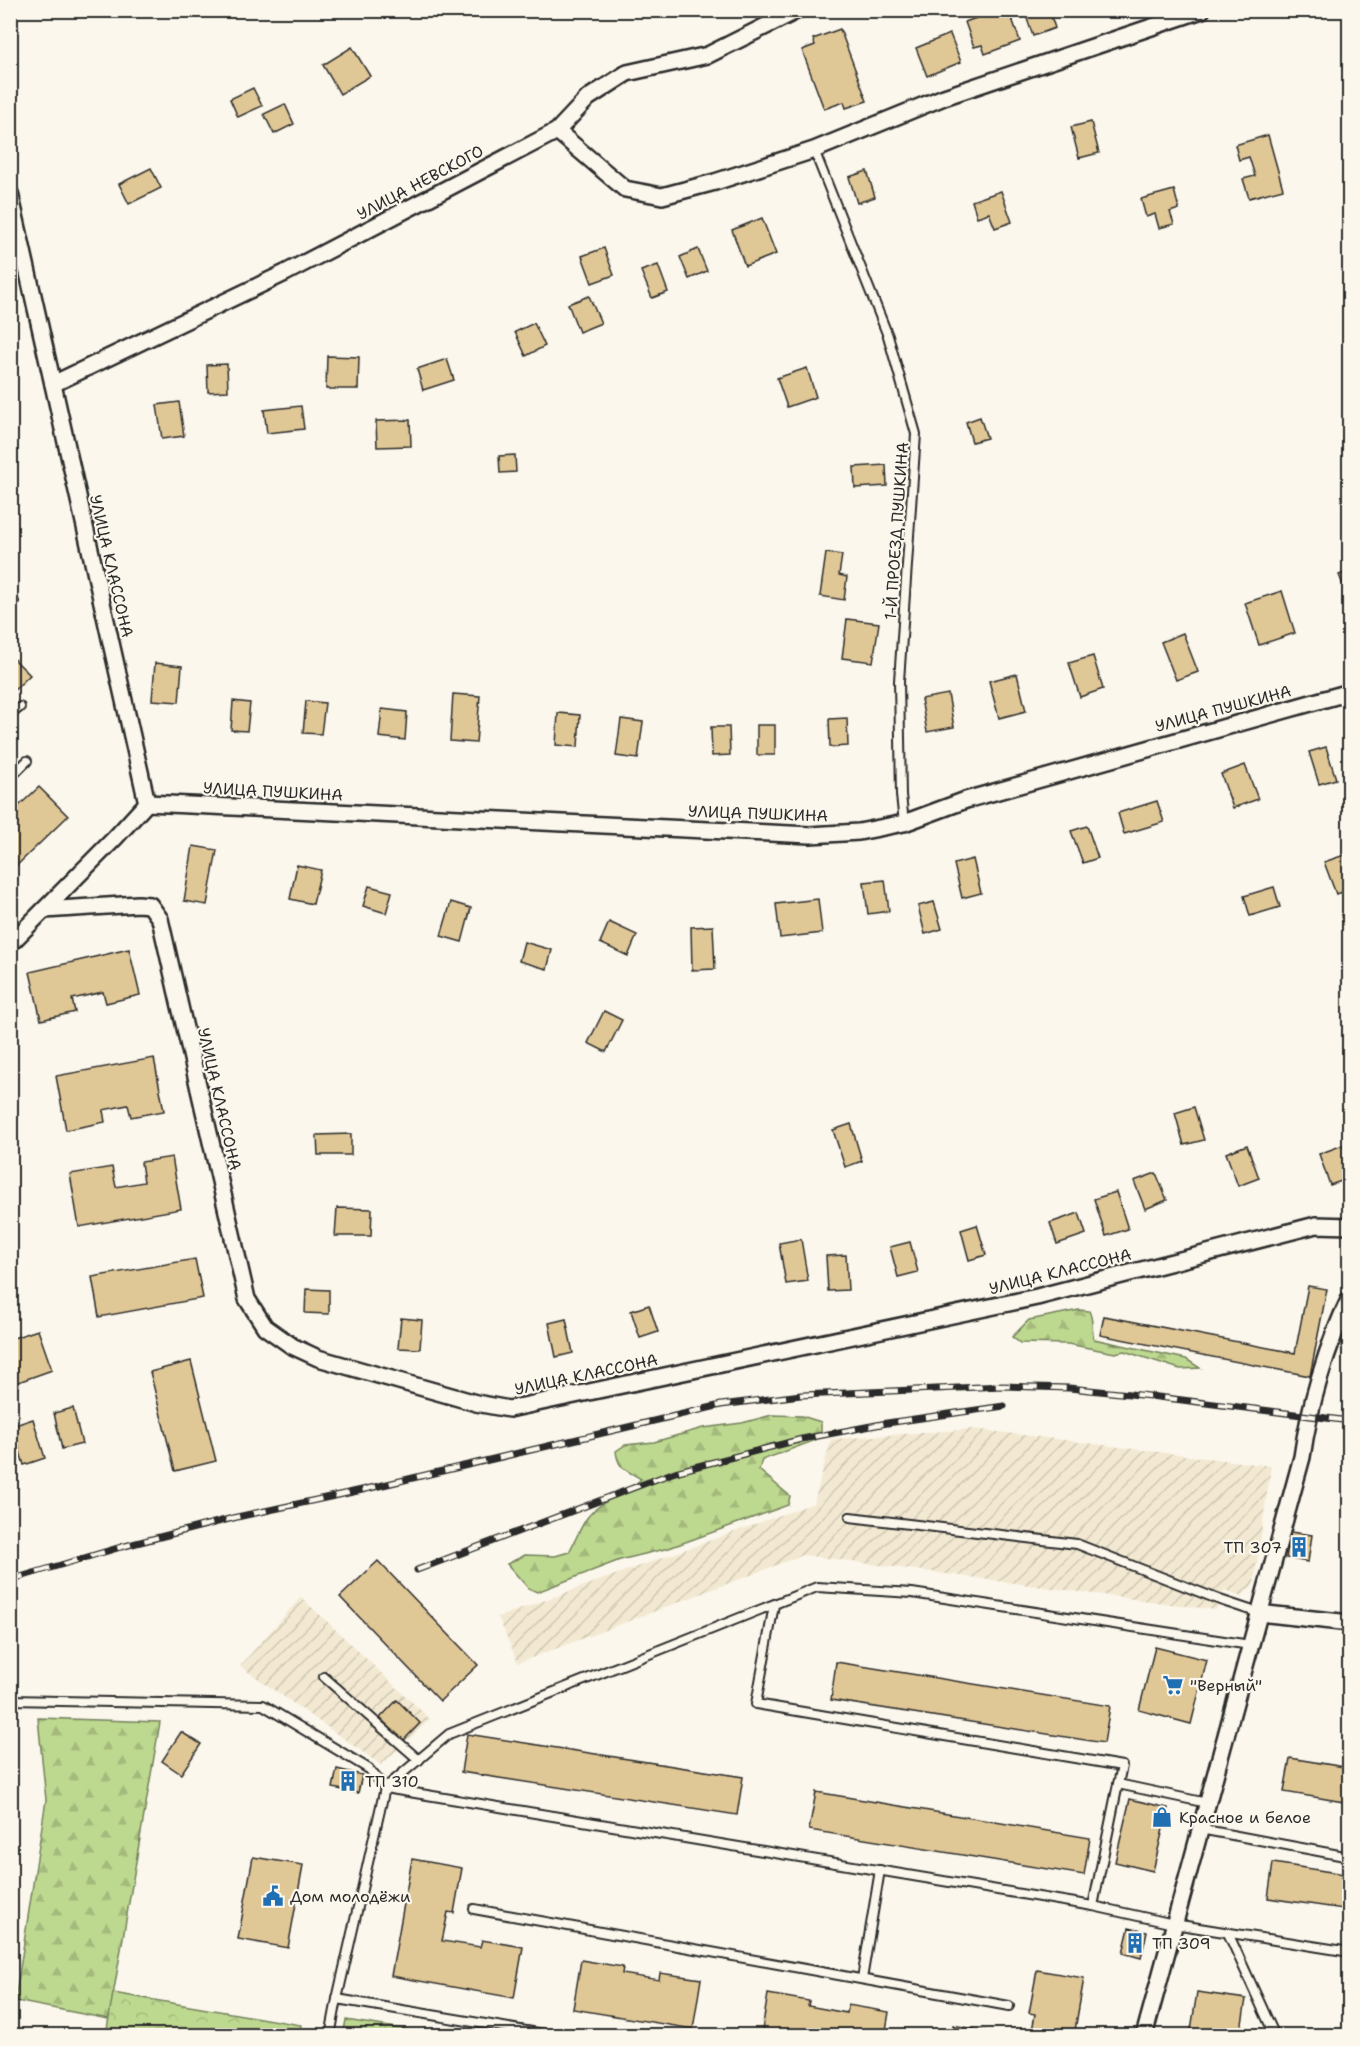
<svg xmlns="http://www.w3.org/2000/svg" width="1360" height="2046" viewBox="0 0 1360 2046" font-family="'Shantell Sans',sans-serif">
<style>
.industrial{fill:url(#industrial-furrows)}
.grass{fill:url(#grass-tufts);stroke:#74825d;stroke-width:1.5}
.forest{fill:url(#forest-firs);stroke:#74825d;stroke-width:1.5}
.park{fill:url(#park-crowns);stroke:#74825d;stroke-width:1.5}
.building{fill:#e0c796;stroke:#2b2b2b;stroke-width:1.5}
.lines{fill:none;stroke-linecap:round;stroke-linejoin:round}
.lane-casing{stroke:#2b2b2b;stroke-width:12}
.street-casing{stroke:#2b2b2b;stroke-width:20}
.lane{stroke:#fbf7ec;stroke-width:8}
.street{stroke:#fbf7ec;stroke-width:15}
.rail-casing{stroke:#2b2b2b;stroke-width:7}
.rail{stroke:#fbf7ec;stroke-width:4.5;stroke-dasharray:14;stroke-linecap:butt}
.labels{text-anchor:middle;stroke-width:4.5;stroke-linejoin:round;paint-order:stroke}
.street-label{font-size:16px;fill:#2b2b2b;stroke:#fbf7ec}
.poi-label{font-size:16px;fill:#2b2b2b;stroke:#fbf7ec;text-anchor:start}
</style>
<defs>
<pattern id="industrial-furrows" width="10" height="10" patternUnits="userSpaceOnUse" patternTransform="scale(1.5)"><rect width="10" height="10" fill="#f3e9d2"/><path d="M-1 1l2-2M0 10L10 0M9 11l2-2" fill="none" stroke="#d0c8b4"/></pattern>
<pattern id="grass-tufts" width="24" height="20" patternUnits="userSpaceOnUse" patternTransform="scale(1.5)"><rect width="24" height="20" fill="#bdd88f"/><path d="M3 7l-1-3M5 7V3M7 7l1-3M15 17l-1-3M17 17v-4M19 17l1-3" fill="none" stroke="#a3ba7c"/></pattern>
<pattern id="forest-firs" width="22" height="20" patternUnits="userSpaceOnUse" patternTransform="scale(1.5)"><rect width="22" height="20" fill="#bdd88f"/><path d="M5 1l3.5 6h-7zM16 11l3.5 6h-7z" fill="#a3ba7c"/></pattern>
<pattern id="park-crowns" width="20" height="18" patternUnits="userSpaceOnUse" patternTransform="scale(1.5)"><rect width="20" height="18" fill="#bdd88f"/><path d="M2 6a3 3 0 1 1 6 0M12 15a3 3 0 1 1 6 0" fill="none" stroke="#a3ba7c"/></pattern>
</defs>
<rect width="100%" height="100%" fill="#fbf7ec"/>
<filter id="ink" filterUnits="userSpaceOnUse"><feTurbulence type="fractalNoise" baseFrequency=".0167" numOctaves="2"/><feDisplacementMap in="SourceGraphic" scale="12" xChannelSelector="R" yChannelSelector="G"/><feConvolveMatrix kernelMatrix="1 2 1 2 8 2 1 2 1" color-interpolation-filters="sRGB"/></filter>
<g filter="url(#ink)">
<g class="industrial">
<path d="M974 1429 1271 1466 1254 1584 1241 1597 1225 1590 1216 1610 803 1555 518 1663 498 1617 814 1503 831 1439Z"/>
<path d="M301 1597 430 1719 381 1765 240 1666Z"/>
</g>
<path class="grass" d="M346 2020 441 2035H343Z"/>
<g class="forest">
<path d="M1079 1310 1089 1311C1094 1321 1091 1329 1094 1339L1186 1359 1200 1368 1180 1369 1124 1351 1115 1353 1068 1344 1020 1343 1012 1337 1029 1320Z"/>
<path d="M772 1415 802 1416 821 1422V1431L816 1440 762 1460 759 1470 790 1496 788 1505 669 1548 620 1560 537 1592 528 1588 507 1564 525 1555 555 1556 569 1552C575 1541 580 1528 587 1518 600 1500 626 1494 641 1479 627 1470 618 1470 616 1451L625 1445 654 1442 703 1428 742 1423Z"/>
<path d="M38 1718 160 1722 109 2019 15 2001 46 1800Z"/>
</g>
<path class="park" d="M113 1993 301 2025 299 2035H106Z"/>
<g class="building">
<path d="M999 10H1009L1020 41 985 54 982 45 974 47 965 22Z"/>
<path d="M1024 10H1049L1055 28 1033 36Z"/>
<path d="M840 29 867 101 846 108 844 102 824 109 802 50 815 45 813 39Z"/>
<path d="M950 34 961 62 927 76 916 48Z"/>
<path d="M352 47 370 76 340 94 323 65Z"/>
<path d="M253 88 262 106 238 117 230 99Z"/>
<path d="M285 104 294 124 274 134 264 114Z"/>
<path d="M1091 122 1099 153 1079 158 1071 127Z"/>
<path d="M1268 135 1283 189 1249 198 1243 179 1255 176 1249 157 1239 160 1235 145Z"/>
<path d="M151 168 161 188 129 204 119 184Z"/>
<path d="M867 171 875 197 857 203 849 177Z"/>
<path d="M1174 190 1179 209 1170 212 1174 224 1159 228 1155 214 1146 217 1141 199Z"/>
<path d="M1001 191 1012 222 995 228 989 213 977 217 972 201Z"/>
<path d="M762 218 776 254 745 266 732 230Z"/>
<path d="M604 248 614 275 592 283 582 256Z"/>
<path d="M698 249 707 271 689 279 680 257Z"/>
<path d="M658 265 668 292 652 298 641 271Z"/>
<path d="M589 296 601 323 579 332 568 304Z"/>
<path d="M534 323 545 346 526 356 515 332Z"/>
<path d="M327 356 359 357 358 389H326Z"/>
<path d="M447 359 454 380 423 390 417 369Z"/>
<path d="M227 364 228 391 208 392 207 365Z"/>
<path d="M807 368 816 397 787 407 777 378Z"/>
<path d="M179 402 184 436 162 439 157 405Z"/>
<path d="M301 406 304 429 267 433 264 410Z"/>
<path d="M980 417 987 438 972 442 966 422Z"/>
<path d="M410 420 411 446 377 447 376 421Z"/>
<path d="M515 455 516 472 500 473 499 456Z"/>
<path d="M886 465 887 486 855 488 854 467Z"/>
<path d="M826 553 842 555 839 575 847 577 844 600 820 596Z"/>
<path d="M1350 571V602L1339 575Z"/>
<path d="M1282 591 1295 633 1259 645 1245 603Z"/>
<path d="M847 619 879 623 873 662 842 658Z"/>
<path d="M1183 633 1198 672 1176 680 1161 642Z"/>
<path d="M10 655 30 675 10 694Z"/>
<path d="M1093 656 1103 689 1080 697 1069 663Z"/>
<path d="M155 663 182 666 179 702 152 700Z"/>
<path d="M1017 674 1026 711 999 718 989 681Z"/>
<path d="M453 694 480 696 476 743 450 741Z"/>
<path d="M948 694 954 727 927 732 921 699Z"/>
<path d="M233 701 250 703 247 731 231 730Z"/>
<path d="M306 701 325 703 321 734 303 733Z"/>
<path d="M382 709 407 712 405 740 379 737Z"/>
<path d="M558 713 580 715 578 747 556 745Z"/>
<path d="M847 718 848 746 830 747 829 719Z"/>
<path d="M621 719 643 722 638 759 616 756Z"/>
<rect x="757" y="725" width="18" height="30"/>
<path d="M711 727H729L730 755 712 756Z"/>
<path d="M1326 747 1336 779 1319 784 1309 752Z"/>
<path d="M1245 765 1258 799 1233 808 1221 774Z"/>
<path d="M39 787 68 816 10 872V814Z"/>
<path d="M1157 801 1164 822 1124 834 1118 813Z"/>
<path d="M1087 826 1098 858 1083 863 1071 831Z"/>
<path d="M193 846 217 850 207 905 184 901Z"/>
<path d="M1350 853V890L1336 894 1324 862Z"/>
<path d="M973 859 981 893 962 898 954 864Z"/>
<path d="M297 865 321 870 313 904 290 899Z"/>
<path d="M885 880 889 911 868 914 864 882Z"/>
<path d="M369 886 392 892 386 913 363 906Z"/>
<path d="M1274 887 1280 907 1250 916 1244 896Z"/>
<path d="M818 899 822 933 780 938 776 904Z"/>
<path d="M451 902 471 908 462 942 441 936Z"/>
<path d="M934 902 942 929 925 934 918 906Z"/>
<path d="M609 922 637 935 628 956 600 943Z"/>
<path d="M713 926 715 969 692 970 691 927Z"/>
<path d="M524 942 552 950 547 969 519 961Z"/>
<path d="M129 949 140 995 106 1003 103 992 72 999 75 1012 41 1020 30 972Z"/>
<path d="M604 1011 622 1020 606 1052 588 1043Z"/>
<path d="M154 1058 164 1111 131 1117 128 1105 103 1110 105 1122 66 1130 56 1076Z"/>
<path d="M1194 1107 1204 1140 1184 1145 1175 1113Z"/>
<path d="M851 1124 862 1161 845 1167 833 1130Z"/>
<path d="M351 1134V1155H318L317 1135Z"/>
<path d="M1247 1145 1259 1178 1238 1186 1226 1153Z"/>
<path d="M1343 1145 1350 1165V1178L1330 1185 1319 1154Z"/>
<path d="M172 1157 181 1209 79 1227 70 1174 112 1167 116 1187 144 1182 141 1162Z"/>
<path d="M1156 1173 1167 1200 1145 1209 1134 1181Z"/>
<path d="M1116 1192 1128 1229 1106 1236 1094 1199Z"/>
<path d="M337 1208 372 1209 371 1236H335Z"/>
<path d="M1079 1213 1086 1234 1057 1244 1050 1223Z"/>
<path d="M977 1225 986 1255 969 1260 961 1230Z"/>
<path d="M801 1239 808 1281 786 1284 779 1243Z"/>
<path d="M910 1242 918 1272 898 1277 890 1247Z"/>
<path d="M846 1255 848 1290 828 1291 826 1256Z"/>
<path d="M195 1259 203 1298 99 1317 92 1277Z"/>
<path d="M1308 1286 1327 1289 1310 1376 1100 1335 1104 1316 1295 1353Z"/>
<path d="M306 1289 329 1290V1314L305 1313Z"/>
<path d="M649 1305 658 1332 640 1338 631 1311Z"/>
<path d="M401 1318 422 1320 420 1349 398 1348Z"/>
<path d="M566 1319 573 1353 556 1357 549 1323Z"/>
<path d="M38 1330 52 1370 10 1385V1339Z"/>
<path d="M191 1361 216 1461 175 1471 150 1372Z"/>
<path d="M73 1408 82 1444 62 1449 54 1413Z"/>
<path d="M33 1419 45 1458 24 1465 12 1426Z"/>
<path d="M1290 1532 1312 1535 1308 1562 1286 1558Z"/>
<path d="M378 1561 478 1665 440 1701 340 1597Z"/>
<path d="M1155 1647 1207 1660 1191 1724 1139 1710Z"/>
<path d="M836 1662 1110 1706 1104 1743 831 1700Z"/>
<path d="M397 1700 420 1723 403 1741 380 1718Z"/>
<path d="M181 1732 201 1744 181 1774 162 1761Z"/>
<path d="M467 1734 743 1777 737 1815 461 1772Z"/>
<path d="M1290 1758 1350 1768V1803L1284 1792Z"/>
<path d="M337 1769 362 1775 358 1793 333 1788Z"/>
<path d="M816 1792 1090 1838 1084 1875 809 1830Z"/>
<path d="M1130 1799 1168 1808 1153 1871 1115 1862Z"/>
<path d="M253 1857 303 1865 288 1948 238 1939Z"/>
<path d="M412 1859 462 1868 454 1913 448 1912 442 1941 480 1947 482 1940 523 1947 514 1998 391 1976Z"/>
<path d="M1273 1863 1350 1875V1910L1268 1898Z"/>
<path d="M1129 1928 1147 1932 1141 1958 1123 1953Z"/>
<path d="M581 1960 623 1967 622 1974 659 1980 660 1973 701 1979 693 2029 573 2009Z"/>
<path d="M1037 1970 1084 1978 1074 2036H1031L1035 2014 1029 2013Z"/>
<path d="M1197 1992 1246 1999 1240 2036H1190Z"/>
<path d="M768 1994 809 2001 808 2006 847 2013 848 2005 889 2012 885 2036H761Z"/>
<path d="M953 2025 995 2033V2036H951Z"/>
</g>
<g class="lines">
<g class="lane-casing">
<g id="lane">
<path d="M814 150 888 336 916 434 899 681 901 795 904 823"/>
<path d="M10 605 14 602"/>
<path d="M10 715 20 707"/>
<path d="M10 778 27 761"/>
<path d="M850 1517 1077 1544 1220 1600 1259 1613"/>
<path d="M774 1605 756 1704 1122 1766 1118 1784"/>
<path d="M324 1677 419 1760"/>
<path d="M10 1700 263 1705 369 1769 385 1788 449 1734 817 1587 912 1593 1250 1645"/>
<path d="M1200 1829 1350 1857"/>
<path d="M1093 1906 1118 1784 1207 1803"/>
<path d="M474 1909 1009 2006"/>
<path d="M1228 1933 1275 2036"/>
<path d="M862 1979 880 1870"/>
<path d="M337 1999 556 2036"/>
<path d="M330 2036 337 1999 385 1788 1093 1906 1174 1924 1350 1952"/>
</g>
</g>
<g class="street-casing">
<g id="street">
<path d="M557 131 625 189 662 196 715 182 814 150 944 97 1202 10"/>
<path d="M10 193 147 803"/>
<path d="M53 384 285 273 557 131 588 98 627 73 708 55 798 10"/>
<path d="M147 803 810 835 859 832 904 823 966 800 1350 692"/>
<path d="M44 910 138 904 150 905 160 919 247 1299 265 1327 292 1346 318 1358 476 1403 509 1409 1037 1297 1316 1225 1350 1226"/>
<path d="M10 944 115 838 147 803"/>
<path d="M1259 1613 1350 1623"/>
<path d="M1144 2036 1302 1457C1309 1407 1327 1344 1350 1298"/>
</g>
</g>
<use href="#lane" class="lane"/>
<use href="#street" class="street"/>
<g class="rail-casing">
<g id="rail">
<path d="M417 1570 675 1472 802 1439 887 1423 1004 1406"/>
<path d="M10 1580 121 1547 237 1517 362 1490 721 1405 801 1395 1003 1386 1069 1388 1150 1396 1350 1421"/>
</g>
</g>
<use href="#rail" class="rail"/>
</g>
</g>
<defs>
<g id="building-bare" transform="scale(1.62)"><path d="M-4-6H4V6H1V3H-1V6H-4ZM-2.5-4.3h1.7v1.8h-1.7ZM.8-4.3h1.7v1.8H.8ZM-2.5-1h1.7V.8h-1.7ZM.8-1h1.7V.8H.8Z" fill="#1f6fb2" stroke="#fbf7ec" stroke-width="2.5" paint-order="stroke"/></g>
<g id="supermarket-bare" transform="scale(1.62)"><path d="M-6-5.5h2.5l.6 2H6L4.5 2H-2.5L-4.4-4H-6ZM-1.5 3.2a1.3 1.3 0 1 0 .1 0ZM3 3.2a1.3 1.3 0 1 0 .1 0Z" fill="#1f6fb2" stroke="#fbf7ec" stroke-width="2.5" paint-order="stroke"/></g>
<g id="shop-bare" transform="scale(1.62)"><path d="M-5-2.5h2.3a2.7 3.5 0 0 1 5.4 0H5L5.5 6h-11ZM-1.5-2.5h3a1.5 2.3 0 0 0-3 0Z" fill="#1f6fb2" stroke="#fbf7ec" stroke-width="2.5" paint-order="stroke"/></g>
<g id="civic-bare" transform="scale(1.62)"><path d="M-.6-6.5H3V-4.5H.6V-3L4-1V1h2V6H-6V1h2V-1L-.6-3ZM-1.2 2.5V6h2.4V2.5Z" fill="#1f6fb2" stroke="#fbf7ec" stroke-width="2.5" paint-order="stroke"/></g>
</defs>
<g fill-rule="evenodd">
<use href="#building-bare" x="1299" y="1547"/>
<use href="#supermarket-bare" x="1173" y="1685"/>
<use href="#building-bare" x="348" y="1781"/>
<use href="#shop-bare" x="1162" y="1817"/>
<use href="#civic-bare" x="273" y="1896"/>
<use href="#building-bare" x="1135" y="1943"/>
</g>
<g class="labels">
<g class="street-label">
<text transform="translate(420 182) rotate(-28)" y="6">УЛИЦА НЕВСКОГО</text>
<text transform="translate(896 531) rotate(-86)" y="6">1-Й ПРОЕЗД ПУШКИНА</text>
<text transform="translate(112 566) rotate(77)" y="6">УЛИЦА КЛАССОНА</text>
<text transform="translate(1223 708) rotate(-15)" y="6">УЛИЦА ПУШКИНА</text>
<text transform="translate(273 791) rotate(3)" y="6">УЛИЦА ПУШКИНА</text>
<text transform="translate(758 813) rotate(2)" y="6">УЛИЦА ПУШКИНА</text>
<text transform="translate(220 1099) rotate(77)" y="6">УЛИЦА КЛАССОНА</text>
<text transform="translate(1060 1271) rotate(-14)" y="6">УЛИЦА КЛАССОНА</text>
<text transform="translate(586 1374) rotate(-12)" y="6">УЛИЦА КЛАССОНА</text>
</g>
<g class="poi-label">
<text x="1282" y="1553" text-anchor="end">ТП 307</text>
<text x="1190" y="1691">"Верный"</text>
<text x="365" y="1787">ТП 310</text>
<text x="1179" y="1823">Красное и белое</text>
<text x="290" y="1902">Дом молодёжи</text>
<text x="1152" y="1949">ТП 309</text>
</g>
</g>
<rect width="1360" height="2046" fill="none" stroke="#fbf7ec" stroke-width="36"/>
<rect x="18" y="18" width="1324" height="2010" fill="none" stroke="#2b2b2b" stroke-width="2" filter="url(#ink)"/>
</svg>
